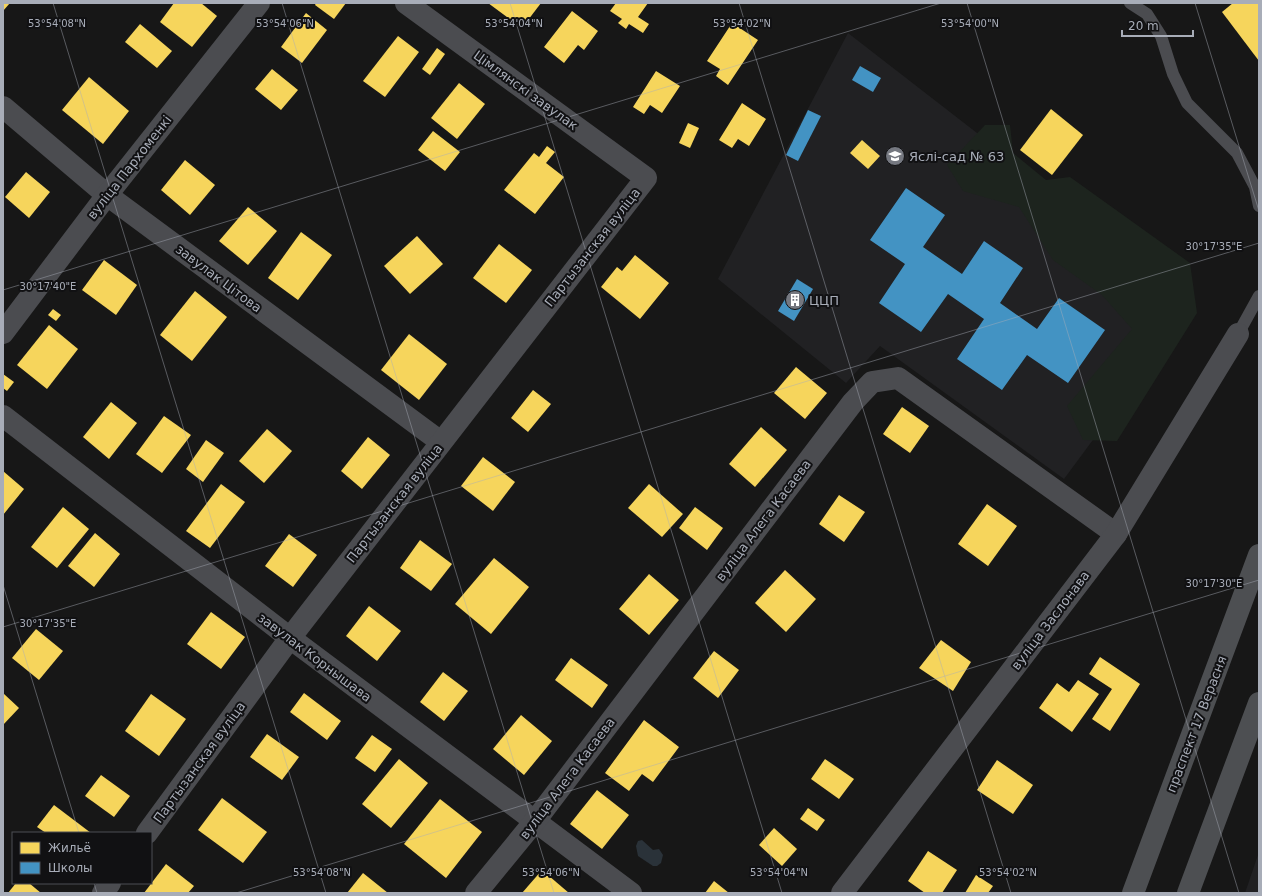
<svg xmlns="http://www.w3.org/2000/svg" width="1262" height="896" viewBox="0 0 1262 896" font-family="'DejaVu Sans',sans-serif">
<style>
.built{fill:#212123}
.green{fill:#1d241e}
.water{fill:#2a3239}
.homes{fill:#f6d55c}
.schools{fill:#4393c3}
.lines{fill:none;stroke-linecap:round;stroke-linejoin:round}
.lane{stroke:#4b4c50;stroke-width:12}
.street{stroke:#4b4c50;stroke-width:22}
.primary{stroke:#4d4f52;stroke-width:22}
.ticks{fill:none;stroke:#a8adb8;stroke-width:1;stroke-opacity:0.45}
.labels{text-anchor:middle;stroke-width:4;stroke-linejoin:round;paint-order:stroke}
.street-label{font-size:13px;fill:#a8adb8;stroke:#111113}
.poi-label{font-size:13px;fill:#a8adb8;stroke:#111113;text-anchor:start}
.ticks-label{font-size:10px;text-anchor:middle;fill:#a8adb8;stroke:#111113;stroke-width:4;stroke-linejoin:round;paint-order:stroke}
</style>
<rect width="100%" height="100%" fill="#171717"/>
<g class="built">
<path d="M848 33 1195 302 1064 479 880 346 846 383 718 279Z"/>
<path d="M1259 852V893H1245Z"/>
</g>
<path class="green" d="M985 125H1010L1013 153 1046 180 1070 177 1190 263 1197 313 1117 441 1083 440 1067 406 1132 329 1102 295 1053 260 1019 207 963 191 947 165Z"/>
<path class="water" d="M642 840 653 850 659 849 663 855 661 863 657 866H653L638 856 636 846 638 841Z"/>
<g class="homes">
<path d="M3 3H10L3 11Z"/>
<path d="M174 3H201L217 16 192 47 160 22Z"/>
<path d="M316 3H346L334 19 315 5Z"/>
<path d="M488 3H541L522 28Z"/>
<path d="M616 3H648L638 17 649 24 643 33 629 24 626 29 618 23 622 19 610 11Z"/>
<path d="M1233 3H1259V61L1222 12Z"/>
<path d="M572 11 598 31 584 50 578 45 564 63 544 47Z"/>
<path d="M306 13 327 30 302 63 281 47Z"/>
<path d="M732 23 758 40 728 85 716 76 720 69 707 61Z"/>
<path d="M140 24 172 51 157 68 125 42Z"/>
<path d="M398 36 419 52 385 97 363 81Z"/>
<path d="M437 48 445 54 430 75 422 69Z"/>
<path d="M272 69 298 90 281 110 255 89Z"/>
<path d="M656 71 680 86 662 113 650 105 644 114 633 107Z"/>
<path d="M89 77 129 111 103 144 62 110Z"/>
<path d="M459 83 485 104 457 139 431 118Z"/>
<path d="M742 103 766 119 749 146 738 139 732 148 719 140Z"/>
<path d="M1051 109 1083 135 1052 175 1020 150Z"/>
<path d="M688 123 699 128 690 148 679 143Z"/>
<path d="M433 131 460 152 445 171 418 150Z"/>
<path d="M862 140 880 156 868 169 850 153Z"/>
<path d="M547 146 555 152 546 163 564 177 535 214 504 190 534 153 539 157Z"/>
<path d="M185 160 215 185 190 215 161 190Z"/>
<path d="M26 172 50 192 29 218 5 197Z"/>
<path d="M248 207 277 231 248 265 219 241Z"/>
<path d="M301 232 332 255 298 300 268 278Z"/>
<path d="M417 236 443 264 410 294 384 266Z"/>
<path d="M499 244 532 270 506 303 473 278Z"/>
<path d="M635 255 669 283 640 319 601 287 617 267 622 271Z"/>
<path d="M104 260 137 285 116 315 82 290Z"/>
<path d="M195 291 227 317 192 361 160 335Z"/>
<path d="M53 309 61 315 56 321 48 315Z"/>
<path d="M49 325 78 349 47 389 17 365Z"/>
<path d="M409 334 447 364 419 400 381 370Z"/>
<path d="M796 367 827 393 805 419 774 393Z"/>
<path d="M3 374 14 382 7 391 3 388Z"/>
<path d="M533 390 551 404 528 432 511 418Z"/>
<path d="M111 402 137 423 109 459 83 437Z"/>
<path d="M902 407 929 426 910 453 883 434Z"/>
<path d="M164 416 191 435 162 473 136 454Z"/>
<path d="M761 427 787 450 755 487 729 464Z"/>
<path d="M267 429 292 451 264 483 239 461Z"/>
<path d="M368 437 390 455 362 489 341 471Z"/>
<path d="M206 440 224 453 203 482 186 469Z"/>
<path d="M483 457 515 482 493 511 461 486Z"/>
<path d="M3 471 24 489 3 515Z"/>
<path d="M221 484 245 502 210 548 186 531Z"/>
<path d="M649 484 683 514 662 537 628 508Z"/>
<path d="M839 495 865 512 844 542 819 524Z"/>
<path d="M987 504 1017 526 988 566 958 544Z"/>
<path d="M63 507 89 529 57 568 31 547Z"/>
<path d="M695 507 723 528 707 550 679 528Z"/>
<path d="M95 533 120 554 94 587 68 566Z"/>
<path d="M289 534 317 555 293 587 265 566Z"/>
<path d="M420 540 452 564 431 591 400 568Z"/>
<path d="M494 558 529 587 491 634 455 604Z"/>
<path d="M785 570 816 599 786 632 755 603Z"/>
<path d="M649 574 679 600 649 635 619 609Z"/>
<path d="M369 606 401 631 377 661 346 636Z"/>
<path d="M211 612 245 637 221 669 187 644Z"/>
<path d="M36 629 63 651 39 680 12 658Z"/>
<path d="M941 640 971 662 953 691 919 668Z"/>
<path d="M714 651 739 670 718 698 693 678Z"/>
<path d="M1100 657 1140 684 1110 731 1092 719 1112 689 1089 674Z"/>
<path d="M571 658 608 685 592 708 555 680Z"/>
<path d="M443 672 468 691 444 721 420 702Z"/>
<path d="M1078 680 1099 694 1072 732 1039 708 1057 683 1069 692Z"/>
<path d="M3 693 19 708 3 725Z"/>
<path d="M304 693 341 721 327 740 290 712Z"/>
<path d="M151 694 186 719 159 756 125 731Z"/>
<path d="M521 715 552 741 524 775 493 749Z"/>
<path d="M644 720 679 747 653 782 642 774 629 791 605 773Z"/>
<path d="M267 734 299 757 282 780 250 757Z"/>
<path d="M372 735 392 749 375 772 355 758Z"/>
<path d="M399 759 428 783 391 828 362 804Z"/>
<path d="M825 759 854 779 839 799 811 779Z"/>
<path d="M997 760 1033 785 1013 814 977 790Z"/>
<path d="M101 775 130 796 114 817 85 796Z"/>
<path d="M597 790 629 815 602 849 570 824Z"/>
<path d="M222 798 267 832 243 863 198 830Z"/>
<path d="M440 799 482 832 446 878 404 844Z"/>
<path d="M54 805 91 833H46L37 827Z"/>
<path d="M808 808 825 820 817 831 800 819Z"/>
<path d="M774 828 797 849 782 866 759 845Z"/>
<path d="M928 851 957 870 942 893H925L908 881Z"/>
<path d="M166 864 194 886 188 893H144Z"/>
<path d="M542 870 569 893H522Z"/>
<path d="M363 873 388 893H347Z"/>
<path d="M976 875 993 886 988 893H965Z"/>
<path d="M714 881 729 893H705Z"/>
<path d="M16 883H29L41 893H8Z"/>
</g>
<g class="schools">
<path d="M860 66 881 78 873 92 852 80Z"/>
<path d="M808 110 821 116 798 161 786 155Z"/>
<path d="M906 188 945 215 923 247 962 274 984 241 1023 268 1000 303 1037 329 1059 298 1105 330 1068 383 1027 355 1002 390 957 359 984 319 948 294 921 332 879 303 905 264 870 240Z"/>
<path d="M797 279 813 289 794 321 778 311Z"/>
</g>
<g class="lines">
<g class="lane">
<path d="M1130 3 1147 14 1161 36 1173 74 1187 103 1237 153 1255 187 1259 206"/>
<path d="M1238 334 1259 296"/>
</g>
<g class="street">
<path d="M3 107 107 195 441 442"/>
<path d="M3 333 107 195 259 3"/>
<path d="M3 416 290 638 631 893"/>
<path d="M147 833 290 638 646 178 406 3"/>
<path d="M103 893 110 883"/>
<path d="M476 893 535 821 853 402 872 382 898 378 1116 534"/>
<path d="M842 893 1116 534 1238 334"/>
</g>
<g class="primary">
<path d="M1133 893 1259 555"/>
<path d="M1188 893 1259 703"/>
</g>
</g>
<path class="ticks" d="M53 3 326 893M282 3 554 893M510 3 782 893M739 3 1011 893M967 3 1239 893M1195 3 1259 211M3 290 941 3M3 585 79 833M3 627 1259 243M94 883 97 893M236 893 1259 580"/>
<defs>
<g id="school-disc" transform="scale(1)"><circle r="9.5" fill="#757880" stroke="#111113"/><path d="M0-5L7-2L0 1L-7-2ZM-4 1L0 2.5L4 1V4Q0 6-4 4Z" fill="#fff"/></g>
<g id="building-disc" transform="scale(1)"><circle r="9.5" fill="#757880" stroke="#111113"/><path d="M-4-6H4V6H1V3H-1V6H-4ZM-2.5-4.3h1.7v1.8h-1.7ZM.8-4.3h1.7v1.8H.8ZM-2.5-1h1.7V.8h-1.7ZM.8-1h1.7V.8H.8Z" fill="#fff"/></g>
</defs>
<g fill-rule="evenodd">
<use href="#school-disc" x="895" y="156"/>
<use href="#building-disc" x="795" y="300"/>
</g>
<g class="labels">
<g class="street-label">
<text transform="translate(526 90) rotate(36)" y="5">Цімлянскі завулак</text>
<text transform="translate(129 167) rotate(-52)" y="5">вуліца Пархоменкі</text>
<text transform="translate(592 247) rotate(-52)" y="5">Партызанская вуліца</text>
<text transform="translate(219 278) rotate(37)" y="5">завулак Цітова</text>
<text transform="translate(394 503) rotate(-52)" y="5">Партызанская вуліца</text>
<text transform="translate(763 520) rotate(-53)" y="5">вуліца Алега Касаева</text>
<text transform="translate(1050 620) rotate(-53)" y="5">вуліца Заслонава</text>
<text transform="translate(315 657) rotate(37)" y="5">завулак Корнышава</text>
<text transform="translate(1196 724) rotate(-69)" y="5">праспект 17 Верасня</text>
<text transform="translate(199 762) rotate(-54)" y="5">Партызанская вуліца</text>
<text transform="translate(567 778) rotate(-53)" y="5">вуліца Алега Касаева</text>
</g>
<g class="poi-label">
<text x="909" y="161">Яслі-сад № 63</text>
<text x="809" y="305">ЦЦП</text>
</g>
</g>
<g class="ticks-label">
<text x="57" y="27">53°54'08"N</text>
<text x="285" y="27">53°54'06"N</text>
<text x="514" y="27">53°54'04"N</text>
<text x="742" y="27">53°54'02"N</text>
<text x="970" y="27">53°54'00"N</text>
<text x="1214" y="250">30°17'35"E</text>
<text x="48" y="290">30°17'40"E</text>
<text x="1214" y="587">30°17'30"E</text>
<text x="48" y="627">30°17'35"E</text>
<text x="322" y="876">53°54'08"N</text>
<text x="551" y="876">53°54'06"N</text>
<text x="779" y="876">53°54'04"N</text>
<text x="1008" y="876">53°54'02"N</text>
</g>
<rect width="1262" height="896" fill="none" stroke="#a8adb8" stroke-width="8"/>
<rect x="12" y="832" width="140" height="52" fill="#111113" stroke="#4d4f55"/>
<rect x="20" y="842" width="20" height="12" fill="#f6d55c" stroke="#4d4f55"/>
<text x="48" y="852" font-size="12" fill="#a8adb8">Жильё</text>
<rect x="20" y="862" width="20" height="12" fill="#4393c3" stroke="#4d4f55"/>
<text x="48" y="872" font-size="12" fill="#a8adb8">Школы</text>
<path d="M1122 30v6h71v-6" fill="none" stroke="#a8adb8" stroke-width="2"/>
<text x="1128" y="30" font-size="12" fill="#a8adb8" stroke="#111113" stroke-width="3" paint-order="stroke">20 m</text>
</svg>
